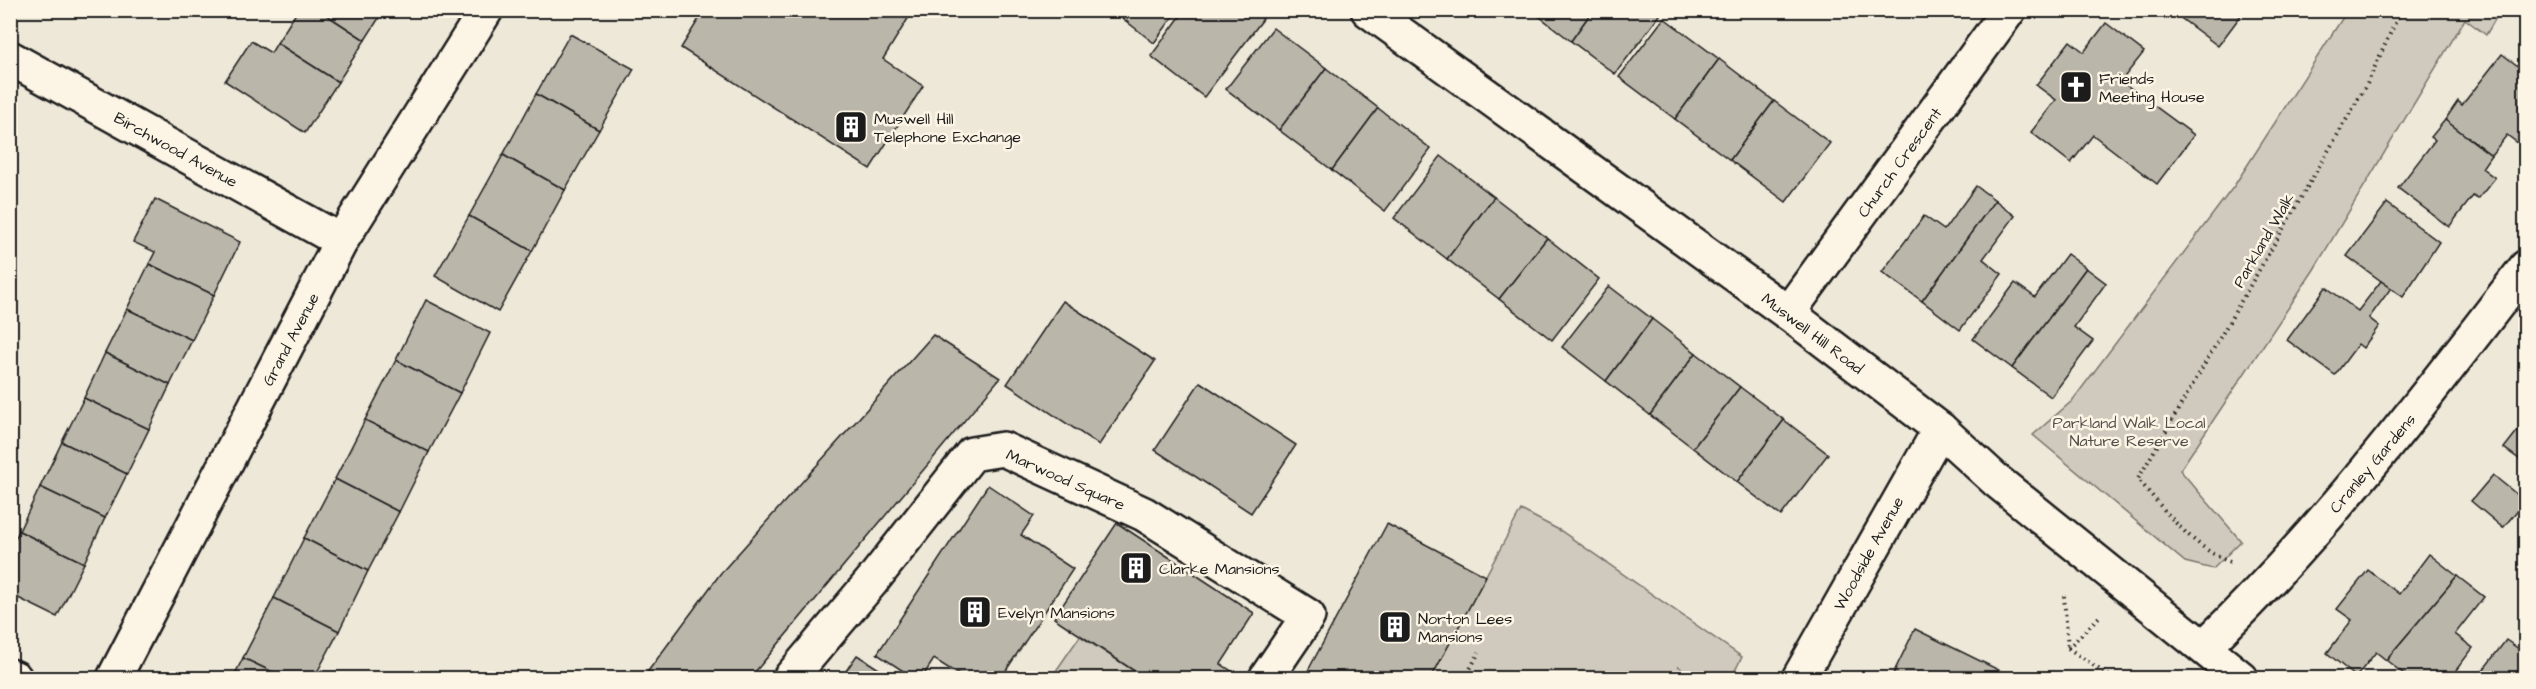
<svg xmlns="http://www.w3.org/2000/svg" width="2536" height="689" viewBox="0 0 2536 689" font-family="'Architects Daughter',sans-serif">
<style>
.green{fill:#cfcabd;stroke:#76736c;stroke-width:1.5}
.building{fill:#bab6aa;stroke:#1c1c1c;stroke-width:1.5}
.lines{fill:none;stroke-linecap:round;stroke-linejoin:round}
.minor-casing{stroke:#1c1c1c;stroke-width:38}
.major-casing{stroke:#1c1c1c;stroke-width:38}
.path{stroke:#1c1c1c;stroke-width:4;stroke-dasharray:1.5 4.5;stroke-linecap:butt}
.minor{stroke:#fcf5e5;stroke-width:33}
.major{stroke:#fcf5e5;stroke-width:33}
.labels{text-anchor:middle;stroke-width:5;stroke-linejoin:round;paint-order:stroke}
.poi-label{font-size:16px;fill:#1c1c1c;stroke:#fcf5e5;text-anchor:start}
.street-label{font-size:16px;fill:#1c1c1c;stroke:#fcf5e5}
.park-label{font-size:16px;fill:#52504c;stroke:#fcf5e5}
</style>
<rect width="100%" height="100%" fill="#eee8d9"/>
<filter id="ink" filterUnits="userSpaceOnUse"><feTurbulence type="fractalNoise" baseFrequency=".0167" numOctaves="2"/><feDisplacementMap in="SourceGraphic" scale="12" xChannelSelector="R" yChannelSelector="G"/><feConvolveMatrix kernelMatrix="1 2 1 2 8 2 1 2 1" color-interpolation-filters="sRGB"/></filter>
<g filter="url(#ink)">
<g class="green">
<path d="M2347 11H2500L2486 35 2465 19 2313 271 2180 470 2241 541 2213 569 2185 562 2033 435 2072 401 2234 186Z"/>
<path d="M1521 510 1561 531 1742 657 1731 678H1431Z"/>
<path d="M1080 636 1145 678H1051Z"/>
</g>
<g class="building">
<path d="M298 10H319L365 40 338 82 277 43Z"/>
<path d="M319 10H384L365 40Z"/>
<path d="M697 10H899L909 17 883 59 923 86 870 169 681 48 702 14Z"/>
<path d="M1112 10H1178L1154 43Z"/>
<path d="M1185 10H1252L1263 19 1204 97 1151 56Z"/>
<path d="M1531 10H1593L1571 41Z"/>
<path d="M1593 10H1655L1660 15 1615 74 1571 41Z"/>
<path d="M2170 10H2245L2218 46Z"/>
<path d="M1664 18 1719 59 1675 119 1619 77Z"/>
<path d="M2106 23 2144 52 2121 81 2194 135 2157 184 2093 135 2071 163 2031 132 2056 100 2036 85 2070 41 2084 52Z"/>
<path d="M1273 28 1326 68 1279 130 1226 89Z"/>
<path d="M570 34 634 69 599 130 536 94Z"/>
<path d="M251 41 271 53 277 43 338 82 305 133 225 81Z"/>
<path d="M2502 54 2526 72V136L2519 144 2507 135 2491 155 2445 120 2458 101 2462 105Z"/>
<path d="M1719 59 1774 101 1730 160 1675 119Z"/>
<path d="M1326 68 1378 108 1332 170 1279 130Z"/>
<path d="M536 94 599 130 565 190 503 155Z"/>
<path d="M1774 101 1830 143 1786 202 1730 160Z"/>
<path d="M1378 108 1431 149 1385 211 1332 170Z"/>
<path d="M2445 120 2491 155 2482 168 2495 178 2478 199 2473 196 2449 227 2398 188 2435 140 2431 137Z"/>
<path d="M503 155 565 190 532 251 469 216Z"/>
<path d="M1441 156 1494 197 1447 259 1394 218Z"/>
<path d="M1976 186 1995 200 1922 301 1882 272 1924 216 1944 230Z"/>
<path d="M1494 197 1547 238 1499 299 1447 259Z"/>
<path d="M155 199 240 242 214 295 149 264 155 252 133 242Z"/>
<path d="M1995 200 2015 216 1983 259 2002 274 1960 330 1922 301Z"/>
<path d="M2387 203 2439 242 2403 297 2347 256Z"/>
<path d="M469 216 532 251 498 312 435 276Z"/>
<path d="M1547 238 1599 279 1552 340 1499 299Z"/>
<path d="M2067 254 2086 268 2012 368 1973 339 2015 283 2035 297Z"/>
<path d="M149 264 214 295 192 340 127 309Z"/>
<path d="M2086 268 2106 283 2074 327 2093 341 2051 397 2012 368Z"/>
<path d="M2381 281 2391 288 2369 318 2379 326 2363 348 2358 344 2335 375 2287 340 2326 287 2358 311Z"/>
<path d="M1609 286 1652 319 1606 381 1562 347Z"/>
<path d="M426 300 490 333 460 393 396 360Z"/>
<path d="M1063 301 1155 361 1099 445 1007 384Z"/>
<path d="M127 309 192 340 170 385 105 353Z"/>
<path d="M1652 319 1696 353 1650 415 1606 381Z"/>
<path d="M933 335 1000 378 750 678H643L720 574Z"/>
<path d="M105 353 170 385 149 429 84 398Z"/>
<path d="M1696 353 1740 387 1693 448 1650 415Z"/>
<path d="M396 360 460 393 429 452 365 420Z"/>
<path d="M1200 382 1296 445 1251 513 1155 450Z"/>
<path d="M1740 387 1784 420 1737 482 1693 448Z"/>
<path d="M84 398 149 429 127 474 62 442Z"/>
<path d="M365 420 429 452 399 512 335 479Z"/>
<path d="M1784 420 1828 454 1781 516 1737 482Z"/>
<path d="M2526 420V464L2504 448Z"/>
<path d="M62 442 127 474 105 518 40 487Z"/>
<path d="M2493 475 2525 501 2503 528 2471 501Z"/>
<path d="M335 479 399 512 368 571 304 538Z"/>
<path d="M988 485 1034 516 1021 535 1073 569 1001 678H964L934 659 922 678H914L877 654Z"/>
<path d="M40 487 105 518 84 563 19 531Z"/>
<path d="M1117 523 1254 613 1221 664 1242 678H1145L1054 618Z"/>
<path d="M1387 524 1486 576 1431 678H1304Z"/>
<path d="M19 531 84 563 57 617 10 594V541L13 543Z"/>
<path d="M304 538 368 571 339 631 274 598Z"/>
<path d="M2429 554 2457 576 2386 660 2376 652 2356 677 2327 653 2352 620 2337 609 2368 570 2399 594Z"/>
<path d="M2457 576 2484 597 2455 634 2473 648 2450 678H2402L2405 675 2386 660Z"/>
<path d="M274 598 339 631 314 678H285L243 658Z"/>
<path d="M1915 629 2011 676 2010 678H1891Z"/>
<path d="M2506 640 2526 654V678H2477Z"/>
<path d="M857 655 893 678H841Z"/>
<path d="M243 658 285 678H233Z"/>
</g>
<g class="lines">
<g class="minor-casing">
<g id="minor">
<path d="M10 58 341 241"/>
<path d="M1788 313 2009 10"/>
<path d="M2204 647C2326 529 2423 401 2526 267"/>
<path d="M10 676 15 678"/>
<path d="M114 678 341 241 486 10"/>
<path d="M790 678 872 581 972 454 1003 449 1144 514 1308 616 1266 678"/>
<path d="M1799 678 1940 429"/>
</g>
</g>
<g class="major-casing">
<path id="major" d="M1368 10 1788 313 1940 429 1998 482 2241 678"/>
</g>
<g class="path">
<path d="M2230 562C2192 547 2164 510 2138 479L2367 84 2401 10"/>
<path d="M2064 596 2068 648"/>
<path d="M2068 648 2099 617"/>
<path d="M2068 648 2112 678"/>
<path d="M1468 678 1466 677 1479 652"/>
<path d="M1674 678 1680 667"/>
</g>
<use href="#minor" class="minor"/>
<use href="#major" class="major"/>
</g>
</g>
<defs>
<g id="church-square" transform="scale(1.725)"><rect x="-9" y="-9" width="18" height="18" rx="4" fill="#1c1c1c" stroke="#fcf5e5"/><path d="M-1.2-6h2.4v3.5h3.3v2.4h-3.3V6h-2.4V-.1h-3.3v-2.4h3.3Z" fill="#fff"/></g>
<g id="building-square" transform="scale(1.725)"><rect x="-9" y="-9" width="18" height="18" rx="4" fill="#1c1c1c" stroke="#fcf5e5"/><path d="M-4-6H4V6H1V3H-1V6H-4ZM-2.5-4.3h1.7v1.8h-1.7ZM.8-4.3h1.7v1.8H.8ZM-2.5-1h1.7V.8h-1.7ZM.8-1h1.7V.8H.8Z" fill="#fff"/></g>
</defs>
<g fill-rule="evenodd">
<use href="#church-square" x="2076" y="87"/>
<use href="#building-square" x="851" y="127"/>
<use href="#building-square" x="1136" y="568"/>
<use href="#building-square" x="975" y="612"/>
<use href="#building-square" x="1395" y="627"/>
</g>
<g class="labels">
<g class="poi-label">
<text x="2099" y="84">Friends<tspan x="2099" dy="18">Meeting House</tspan></text>
<text x="874" y="124">Muswell Hill<tspan x="874" dy="18">Telephone Exchange</tspan></text>
<text x="1159" y="574">Clarke Mansions</text>
<text x="998" y="618">Evelyn Mansions</text>
<text x="1418" y="624">Norton Lees<tspan x="1418" dy="18">Mansions</tspan></text>
</g>
<g class="street-label">
<text transform="translate(176 149) rotate(29)" y="6">Birchwood Avenue</text>
<text transform="translate(1899 162) rotate(-54)" y="6">Church Crescent</text>
<text transform="translate(2263 240) rotate(-60)" y="6">Parkland Walk</text>
<text transform="translate(1813 333) rotate(37)" y="6">Muswell Hill Road</text>
<text transform="translate(290 339) rotate(-62)" y="6">Grand Avenue</text>
<text transform="translate(2372 463) rotate(-50)" y="6">Cranley Gardens</text>
<text transform="translate(1066 479) rotate(24)" y="6">Marwood Square</text>
<text transform="translate(1868 553) rotate(-61)" y="6">Woodside Avenue</text>
</g>
<g class="park-label">
<text x="2129" y="428">Parkland Walk Local<tspan x="2129" dy="18">Nature Reserve</tspan></text>
</g>
</g>
<rect width="2536" height="689" fill="none" stroke="#fcf5e5" stroke-width="36"/>
<rect x="18" y="18" width="2500" height="653" fill="none" stroke="#1c1c1c" stroke-width="2" filter="url(#ink)"/>
</svg>
